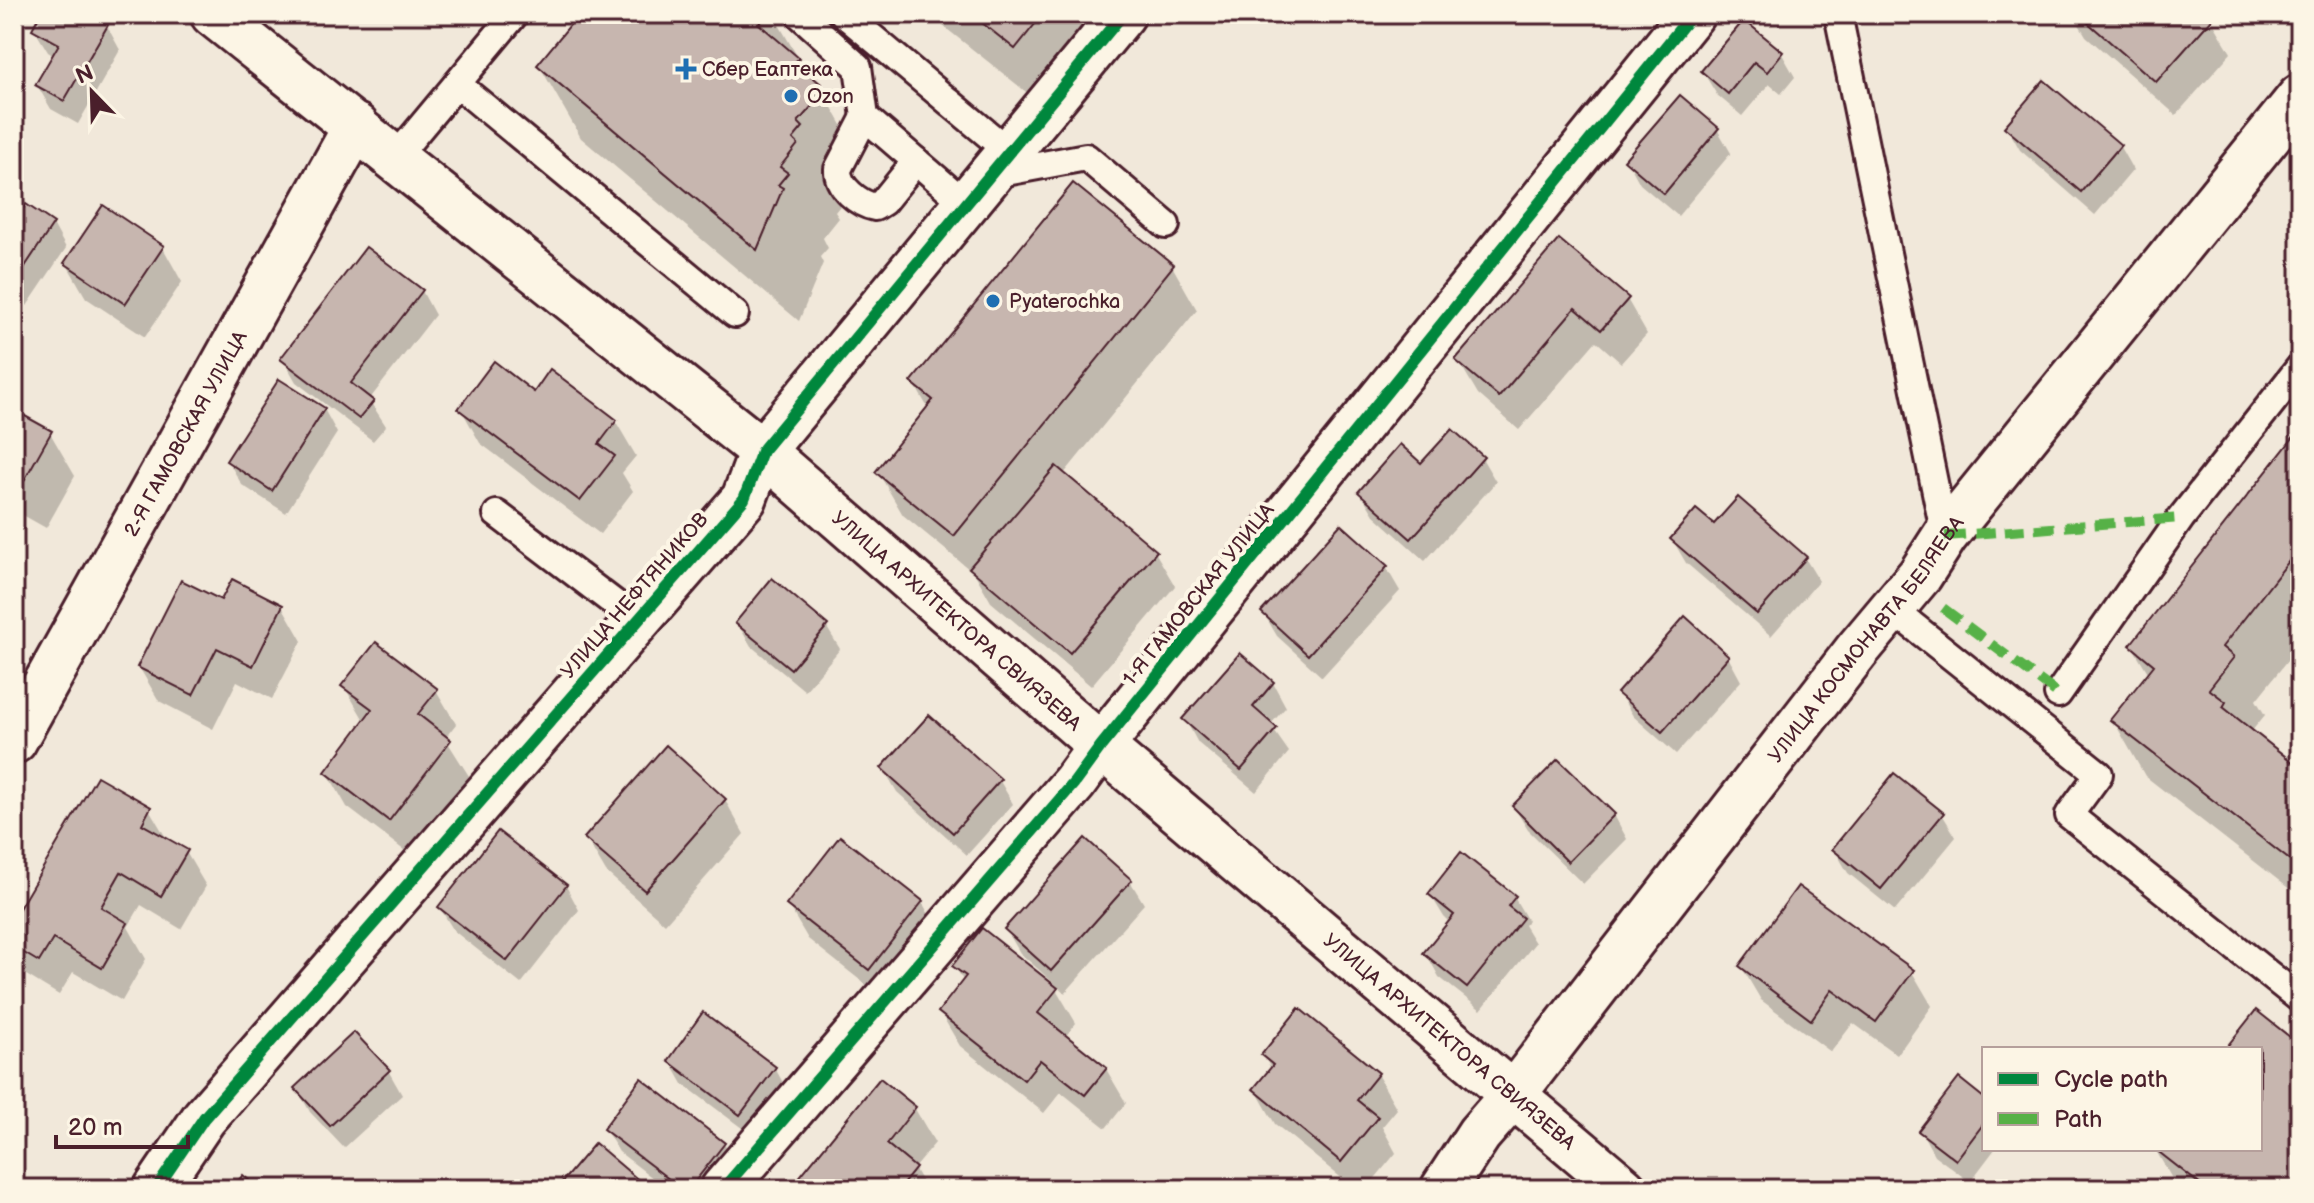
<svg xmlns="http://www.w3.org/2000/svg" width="2314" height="1203" viewBox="0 0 2314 1203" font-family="'Balsamiq Sans',sans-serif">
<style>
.shadow{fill:#0003}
.building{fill:#c7b6af;stroke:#4a1f2b;stroke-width:2}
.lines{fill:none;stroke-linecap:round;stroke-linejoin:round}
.service-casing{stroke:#4a1f2b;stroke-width:32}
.minor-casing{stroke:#4a1f2b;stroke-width:50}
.secondary-casing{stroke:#4a1f2b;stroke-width:50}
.service{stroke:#fcf5e5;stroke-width:26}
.minor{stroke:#fcf5e5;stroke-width:44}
.secondary{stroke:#fcf5e5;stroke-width:44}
.quiet{stroke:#57b146;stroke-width:10;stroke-dasharray:20 10;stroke-linecap:butt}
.cycleway-casing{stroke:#fcf5e5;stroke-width:17}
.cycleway{stroke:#00873e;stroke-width:12}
.poi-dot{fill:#1f6fb2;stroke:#fcf5e5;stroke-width:3}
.labels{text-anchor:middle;stroke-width:8;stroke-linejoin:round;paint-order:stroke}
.poi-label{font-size:20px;fill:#4a1f2b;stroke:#fcf5e5;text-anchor:start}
.street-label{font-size:20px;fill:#4a1f2b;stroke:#fcf5e5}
</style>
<rect width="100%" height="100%" fill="#f1e8da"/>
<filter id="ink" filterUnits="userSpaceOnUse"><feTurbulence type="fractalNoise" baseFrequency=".0125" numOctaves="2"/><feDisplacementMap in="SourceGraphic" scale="16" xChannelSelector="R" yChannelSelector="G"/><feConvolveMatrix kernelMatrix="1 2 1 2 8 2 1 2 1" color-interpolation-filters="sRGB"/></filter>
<g filter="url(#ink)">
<g class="shadow">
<path d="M42 14H86L107 26 120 50 78 124 51 109 37 85 54 56 48 52 34 29Z"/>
<path d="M582 14H773L809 77 819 85 861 158 850 172 844 201 835 212 839 218 823 238 828 248 820 257 823 263 799 321 581 138 539 65Z"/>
<path d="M928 14H1135L1054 114Z"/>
<path d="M2073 14H2206L2211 19 2231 53 2176 115 2086 36Z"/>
<path d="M1782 54 1795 77 1781 94 1769 84 1742 116 1717 95 1703 72Z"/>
<path d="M2045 82 2120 147 2133 170 2095 215 2020 150 2007 127Z"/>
<path d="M1717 129 1731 153 1678 216 1640 184 1627 160Z"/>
<path d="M14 214 53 224 66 248 27 306 14 298Z"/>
<path d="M1559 242 1627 299 1647 334 1621 363 1596 341 1519 430 1478 394 1458 360Z"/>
<path d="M163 248 182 282 145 337 86 298 66 263Z"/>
<path d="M1172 266 1197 310 1063 475 1155 552 1175 586 1091 686 991 602 975 574 903 515 878 472 928 408 913 382Z"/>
<path d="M422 291 435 315 369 400 386 426 373 441 296 382 283 359Z"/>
<path d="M551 372 616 422 636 456 622 473 633 491 600 534 480 443 461 409 534 394Z"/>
<path d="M324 409 337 433 286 513 242 485 228 461Z"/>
<path d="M14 412 50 433 75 476 46 528 14 510Z"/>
<path d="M2300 432V645L2256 700 2265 715 2251 732 2300 770V897L2145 776 2113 720 2149 674 2132 646Z"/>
<path d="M1482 458 1496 482 1425 561 1374 515 1360 492Z"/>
<path d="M1672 539 1805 558 1819 581 1771 636 1686 563Z"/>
<path d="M1386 567 1400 591 1322 677 1277 636 1263 612Z"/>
<path d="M222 603 282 606 302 641 272 699 237 681 213 729 159 701 139 667Z"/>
<path d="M737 623 826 626 840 649 805 691 751 646Z"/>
<path d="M1728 657 1741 681 1676 754 1633 716 1619 693Z"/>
<path d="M1273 683 1286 707 1270 725 1289 752 1256 792 1198 743 1185 719Z"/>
<path d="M344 686 436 690 456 724 445 738 469 776 409 854 347 807 327 772 365 722Z"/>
<path d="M929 718 1000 781 1013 804 967 855 897 792 883 768Z"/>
<path d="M725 800 744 834 665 924 606 872 586 838Z"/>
<path d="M1514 807 1614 815 1627 839 1583 884 1528 830Z"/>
<path d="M149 809 168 841 186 852 206 886 181 929 141 905 128 927 146 959 122 1001 73 972 59 995 23 973 14 957V921Z"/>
<path d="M1942 814 1956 837 1895 911 1848 873 1834 849Z"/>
<path d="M1130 881 1144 904 1065 993 1020 953 1006 929Z"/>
<path d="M566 886 579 910 521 984 454 931 440 908Z"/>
<path d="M1430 894 1514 897 1528 921 1524 925 1535 943 1481 1010 1439 977 1426 953 1450 923 1444 917Z"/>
<path d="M922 902 941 936 889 1003 808 939 788 905Z"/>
<path d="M955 966 1053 984 1076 1023 1065 1037 1106 1069 1126 1103 1106 1128 1061 1092 1044 1113 960 1046 940 1012 964 982Z"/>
<path d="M1741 966 1912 972 1932 1006 1897 1055 1853 1023 1831 1052 1761 1000Z"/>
<path d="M354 1035 389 1072 402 1095 344 1148 310 1112 297 1089Z"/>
<path d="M2300 1047V1189H2178L2155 1149H2260V1049H2228Z"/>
<path d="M1263 1055 1377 1074 1397 1109 1382 1127 1396 1153 1366 1189H1355L1275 1124 1255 1089 1272 1070Z"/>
<path d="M670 1061 775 1068 788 1092 754 1137 683 1084Z"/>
<path d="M14 1076 26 1097 14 1119Z"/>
<path d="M880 1080 915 1109 935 1143 914 1168 926 1189H805L799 1180Z"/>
<path d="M1984 1101V1149H1995L1970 1182 1934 1155 1921 1131Z"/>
<path d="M605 1129 724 1144 737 1167 720 1189H667L619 1152Z"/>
</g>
<g class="building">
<path d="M40 14H90L108 25 64 101 35 85 59 44 32 29Z"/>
<path d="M579 14H768L759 24 799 58 795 62 821 84 808 100 813 105 798 122 803 127 793 139 798 144 780 167 788 173 778 185 783 188 757 250 537 65Z"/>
<path d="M971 14H1043L1015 49Z"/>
<path d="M2078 14H2209L2213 18 2156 82Z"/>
<path d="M1744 20 1783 52 1767 72 1754 62 1728 94 1701 71Z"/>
<path d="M2044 80 2121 145 2081 192 2004 127Z"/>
<path d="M1680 95 1719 128 1664 194 1624 160Z"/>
<path d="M1073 183 1174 265 954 536 875 472 933 400 911 382Z"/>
<path d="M26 204 54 223 14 283V212L19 215Z"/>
<path d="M103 205 164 246 125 304 64 263Z"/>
<path d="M1559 239 1629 298 1601 330 1575 308 1499 397 1455 360Z"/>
<path d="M366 247 423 290 351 383 374 401 359 419 280 359Z"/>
<path d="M494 361 534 392 550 369 617 420 599 444 615 456 580 501 458 409Z"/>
<path d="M279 379 325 408 272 491 226 461Z"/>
<path d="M14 410 52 431 21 486 14 482Z"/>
<path d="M1452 429 1484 457 1411 539 1358 492 1400 444 1421 463Z"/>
<path d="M2300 429V547L2222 647 2234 657 2209 689 2226 702 2223 707 2300 768V868L2110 720 2154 665 2130 645Z"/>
<path d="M1056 466 1157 551 1070 653 969 568Z"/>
<path d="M1738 497 1807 557 1757 614 1670 539 1696 509 1714 524Z"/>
<path d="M1341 524 1388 566 1308 655 1261 612Z"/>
<path d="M772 578 828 625 791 669 735 623Z"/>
<path d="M232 579 283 605 253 666 217 648 193 695 137 667 181 580 221 600Z"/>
<path d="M1685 616 1729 656 1662 732 1617 693Z"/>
<path d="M376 642 438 689 418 714 451 740 389 821 325 772 372 709 341 686Z"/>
<path d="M1240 653 1274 682 1253 707 1277 728 1241 770 1182 719Z"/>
<path d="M929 715 1001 779 953 833 881 768Z"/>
<path d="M666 745 726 799 645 891 584 838Z"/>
<path d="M1558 759 1615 814 1568 862 1512 806Z"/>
<path d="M1894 773 1944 813 1881 889 1832 849Z"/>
<path d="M97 776 151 807 142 824 188 850 161 896 121 872 101 907 128 923 102 968 53 939 39 962 14 947V917Z"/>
<path d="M498 831 567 885 507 961 438 907Z"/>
<path d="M840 836 923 901 869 970 786 905Z"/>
<path d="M1085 838 1132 880 1051 971 1004 929Z"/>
<path d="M1461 852 1516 896 1508 906 1523 918 1467 988 1423 953 1454 915 1428 894Z"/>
<path d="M1798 886 1914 970 1876 1022 1832 990 1811 1020 1739 966Z"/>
<path d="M982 928 1058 988 1038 1013 1107 1068 1085 1095 1040 1060 1024 1080 938 1012 966 976 952 966Z"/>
<path d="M1299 1008 1379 1073 1357 1100 1378 1117 1341 1162 1253 1089 1273 1065 1261 1055Z"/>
<path d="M2256 1010 2300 1045V1189H2206L2155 1149H2260V1049H2225Z"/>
<path d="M703 1012 776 1067 740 1115 668 1061Z"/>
<path d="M354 1032 390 1070 330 1126 294 1088Z"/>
<path d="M641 1078 725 1143 689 1189H682L603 1129Z"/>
<path d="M880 1078 916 1107 887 1144 916 1168 899 1189H808L797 1180Z"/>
<path d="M1959 1078 1984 1098V1123L1956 1160 1918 1131Z"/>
<path d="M595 1143 649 1189H556Z"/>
<path d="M243 1175 259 1189H231Z"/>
</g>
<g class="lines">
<g class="service-casing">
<g id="service">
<path d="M799 14 858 67 865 117 966 204"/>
<path d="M844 14 1009 152"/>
<path d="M1838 14 1945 536"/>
<path d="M457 84 735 314"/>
<path d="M865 117 838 169C837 187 859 204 875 207L883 202 916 161"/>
<path d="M395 158 515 14"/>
<path d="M990 175 1086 157 1166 225"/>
<path d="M497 514 638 621"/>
<path d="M1892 609 2099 774 2069 815 2300 999"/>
<path d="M2058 694 2181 518 2300 367"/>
</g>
</g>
<g class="minor-casing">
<g id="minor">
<path id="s1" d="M14 741 356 126"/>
<path d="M156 1189 204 1118 744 499 762 451 1123 14"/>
<path d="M723 1189 1074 783 1101 746 1692 14"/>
<path id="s2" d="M1443 1189 1479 1134 1512 1096 1858 649 1920 575 1945 536 2300 97"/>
</g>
</g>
<g class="secondary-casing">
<g id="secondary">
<path id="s3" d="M213 14 762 451 1101 746 1624 1189"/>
</g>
</g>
<use href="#service" class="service"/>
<use href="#minor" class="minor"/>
<use href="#secondary" class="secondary"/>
<g class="quiet">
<path d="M1945 536 2181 518"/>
<path d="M1943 608 2058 694"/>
</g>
<g class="cycleway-casing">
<g id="cycleway">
<path d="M156 1189 204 1118 744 499 762 451 1123 14"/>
<path d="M723 1189 1074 783 1101 746 1692 14"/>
</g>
</g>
<use href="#cycleway" class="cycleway"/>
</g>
</g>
<g class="poi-dot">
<path d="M682 57h8v8h8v8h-8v8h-8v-8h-8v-8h8z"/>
<circle cx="791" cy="96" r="8"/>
<circle cx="993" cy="301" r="8"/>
</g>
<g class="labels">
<g class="poi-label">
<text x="702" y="76">Сбер Еаптека</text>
<text x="807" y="103">Ozon</text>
<text x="1009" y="308">Pyaterochka</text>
</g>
<g class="street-label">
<text dy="7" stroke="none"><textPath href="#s1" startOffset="352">2-Я ГАМОВСКАЯ УЛИЦА</textPath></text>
<text transform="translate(1198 594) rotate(-51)" y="7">1-Я ГАМОВСКАЯ УЛИЦА</text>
<text transform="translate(634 595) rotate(-49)" y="7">УЛИЦА НЕФТЯНИКОВ</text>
<text dy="7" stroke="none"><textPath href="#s3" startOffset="960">УЛИЦА АРХИТЕКТОРА СВИЯЗЕВА</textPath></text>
<text dy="7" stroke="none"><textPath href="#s2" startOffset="694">УЛИЦА КОСМОНАВТА БЕЛЯЕВА</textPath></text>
<text dy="7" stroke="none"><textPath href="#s3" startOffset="1608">УЛИЦА АРХИТЕКТОРА СВИЯЗЕВА</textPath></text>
</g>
</g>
<rect width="2314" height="1203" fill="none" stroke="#fcf5e5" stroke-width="48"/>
<rect x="24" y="24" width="2266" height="1155" fill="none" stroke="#4a1f2b" stroke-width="3" filter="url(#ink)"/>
<rect x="1982" y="1047" width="280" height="104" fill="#fcf5e5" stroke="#b59f9b" stroke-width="2"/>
<rect x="1998" y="1073" width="40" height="12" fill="#00873e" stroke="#b59f9b" stroke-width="2"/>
<text x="2054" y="1087" font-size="24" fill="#4a1f2b">Cycle path</text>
<rect x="1998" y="1113" width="40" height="12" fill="#57b146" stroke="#b59f9b" stroke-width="2"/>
<text x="2054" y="1127" font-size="24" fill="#4a1f2b">Path</text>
<g transform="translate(92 92) rotate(337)" stroke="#fcf5e5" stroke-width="6" paint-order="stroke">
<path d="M0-6L14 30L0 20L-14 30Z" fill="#4a1f2b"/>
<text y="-12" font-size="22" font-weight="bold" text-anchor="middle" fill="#4a1f2b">N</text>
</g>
<path d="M56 1135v12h132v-12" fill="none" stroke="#4a1f2b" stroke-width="4"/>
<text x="68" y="1135" font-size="24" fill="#4a1f2b" stroke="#fcf5e5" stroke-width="6" paint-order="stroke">20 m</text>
</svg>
